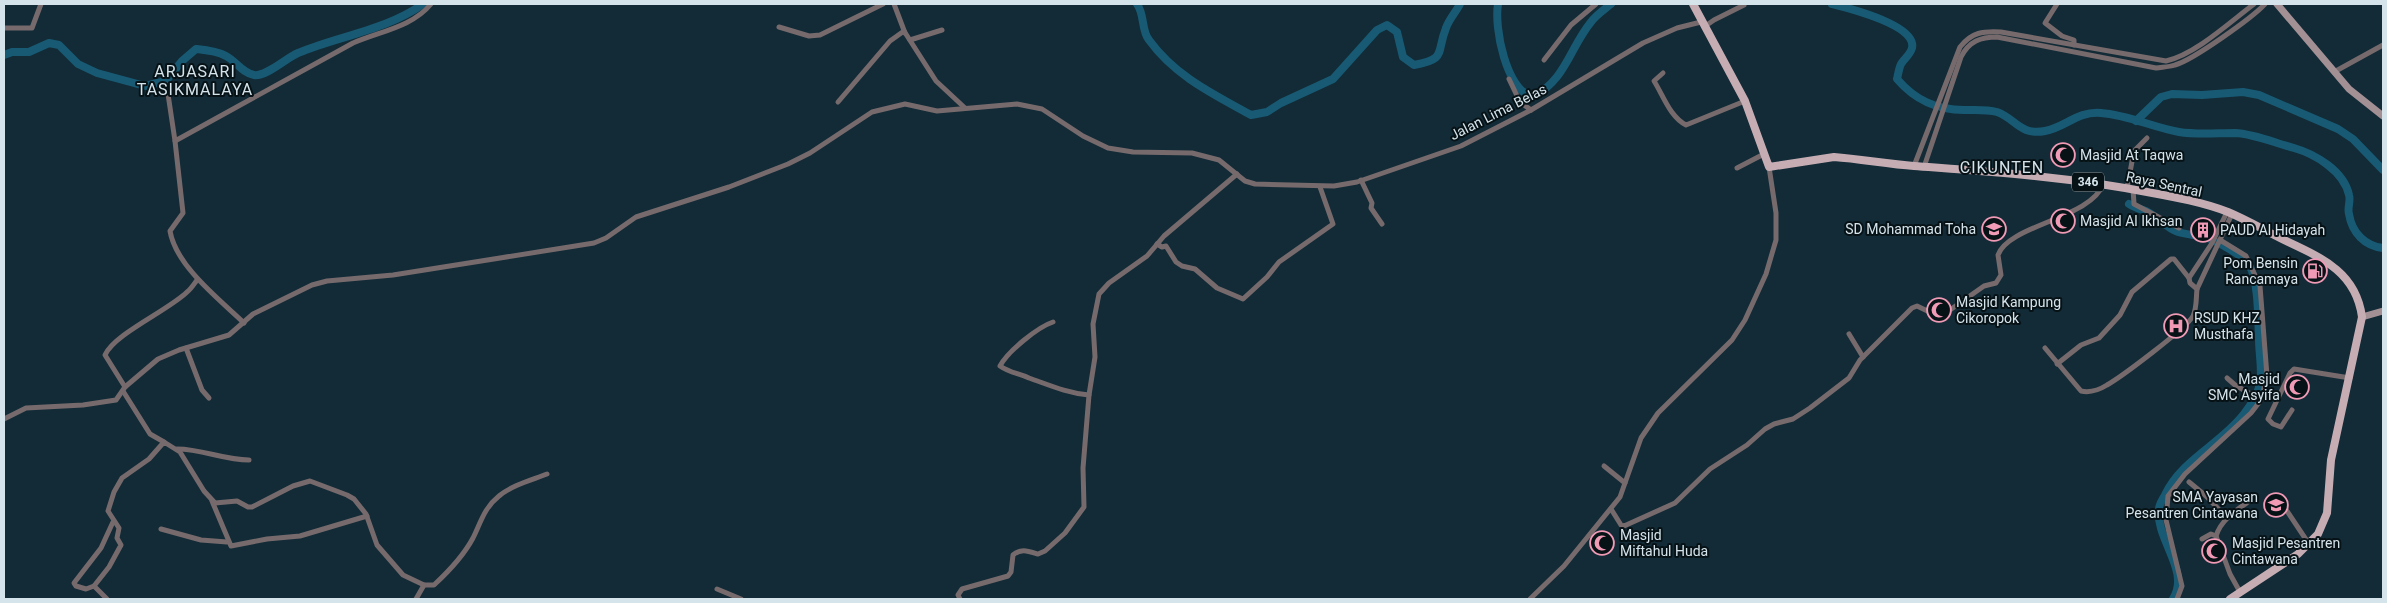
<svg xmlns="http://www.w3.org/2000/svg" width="2387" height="603" viewBox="0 0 2387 603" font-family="Roboto,sans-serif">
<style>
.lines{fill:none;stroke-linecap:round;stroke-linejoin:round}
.river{stroke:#185a74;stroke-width:8}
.minor{stroke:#766a6d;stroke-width:5}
.secondary{stroke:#a39095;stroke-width:7}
.primary{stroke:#c6adb4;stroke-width:8}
.labels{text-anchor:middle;stroke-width:4;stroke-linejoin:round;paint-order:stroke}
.shield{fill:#071216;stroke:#97a5ab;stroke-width:1}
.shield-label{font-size:12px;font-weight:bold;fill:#d5e4eb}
.street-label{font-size:14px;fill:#d5e4eb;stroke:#071216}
.poi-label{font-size:14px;fill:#d5e4eb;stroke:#071216;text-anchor:start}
.quarter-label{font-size:16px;letter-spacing:1px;fill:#d5e4eb;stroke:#071216}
</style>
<rect width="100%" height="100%" fill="#122b36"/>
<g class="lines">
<g class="river">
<path d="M1137 4C1145 15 1141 30 1149 40 1175 76 1213 94 1251 115L1267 112 1281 103 1333 79 1377 30 1387 25 1397 32 1403 57 1414 65C1447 59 1436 53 1446 28 1449 19 1456 12 1460 4"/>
<path d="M1498 4C1494 28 1506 90 1533 97 1567 78 1569 49 1591 22 1596 15 1605 9 1611 4"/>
<path d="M1832 4C1848 8 1917 25 1912 48 1910 55 1904 59 1901 64 1899 68 1898 75 1897 79 1915 100 1936 110 1964 110 1975 110 1986 109 1997 112 2015 118 2020 136 2045 131 2066 127 2077 111 2101 113 2128 115 2152 127 2179 132 2197 135 2216 133 2235 133 2255 134 2275 143 2294 148 2315 154 2344 171 2349 195 2351 201 2347 208 2349 214 2352 233 2365 246 2383 248"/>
<path d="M4 55 12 52H29L49 43 59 45 78 64 97 73 145 86 166 81 182 61 196 49C206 50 217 51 226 56 236 61 242 73 254 75 266 77 286 58 298 53 338 36 387 30 423 4"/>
<path d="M2136 121 2161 97 2172 94 2202 95 2243 92 2259 95 2338 129 2353 139 2383 170"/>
<path d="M2129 204C2135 208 2140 209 2146 211 2158 217 2166 228 2178 232 2188 235 2198 235 2208 238 2220 243 2241 254 2249 265 2259 281 2258 320 2259 340 2260 374 2268 383 2244 414 2221 444 2181 460 2165 495 2163 499 2159 504 2159 509 2155 539 2191 571 2173 599"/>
</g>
<g class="minor">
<path d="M894 4 905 33"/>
<path d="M2057 4 2045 23 2062 36 2074 40V45"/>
<path d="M779 27 809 36 820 35 883 4"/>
<path d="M1704 27 1714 20 1744 5"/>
<path d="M4 28H32L41 4"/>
<path d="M910 40 942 30"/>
<path d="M1544 60 1571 25 1596 4"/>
<path d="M2334 72 2383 45"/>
<path d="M1663 73 1654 81C1663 95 1670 117 1686 125L1745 101"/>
<path d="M1509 79 1520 102 1531 110"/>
<path d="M168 94 175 141"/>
<path d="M838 102 890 41 904 31 936 81 965 108"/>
<path d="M1914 166 1960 47C1972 32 1983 31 2001 32L2166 61C2196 54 2230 22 2254 4"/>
<path d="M1924 167 1961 57C1969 41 1981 37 1997 37L2156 68C2162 67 2169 67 2175 65 2193 60 2252 18 2265 4"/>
<path d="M1737 168 1764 154"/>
<path d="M1361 180 1372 203 1371 208 1382 224"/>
<path d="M2127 188 2134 151 2147 138"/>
<path d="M2133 189 2134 204 2179 228"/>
<path d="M1157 244 1162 247 1166 246 1176 262 1182 266 1195 269 1217 288 1243 299 1267 277 1279 262 1333 224 1320 187"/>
<path d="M2197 289 2232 214"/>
<path d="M1053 322C1038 327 1008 351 1000 366 1010 373 1018 373 1029 378 1049 385 1067 393 1089 395"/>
<path d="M244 323C219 299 176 266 170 231L183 213 175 141 353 43C381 31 412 27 431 4"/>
<path d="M1849 334 1863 357"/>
<path d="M186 348 202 390 209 398"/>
<path d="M2045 348 2081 391C2090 393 2099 390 2107 385 2121 377 2187 328 2193 316 2197 308 2196 297 2197 289L2190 283 2189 278 2212 243 2227 212"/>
<path d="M2057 364 2081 345 2099 338 2120 315 2132 292 2171 259H2174L2189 278"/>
<path d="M2227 378 2235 385 2261 400"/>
<path d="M125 387 105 355C114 334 169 310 187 292 191 289 194 284 197 280"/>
<path d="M123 391 150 434 164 442"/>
<path d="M2292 410 2281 427 2273 424 2268 419 2290 373 2294 369 2350 378"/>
<path d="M4 419 26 408 83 405 116 400 125 387 158 359 179 350 229 335 253 314 312 285 327 281 393 275 594 243 606 238 636 217 729 187 788 164 810 153 872 112 905 104 937 111 1017 104 1042 109 1083 136 1108 148 1133 152 1192 153 1219 160 1245 181 1255 184 1334 186 1357 182 1461 146 1531 110 1643 43 1677 28 1701 22"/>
<path d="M177 449C202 449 224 460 249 460"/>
<path d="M1604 466 1625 483"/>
<path d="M2189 482 2206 496 2227 518"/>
<path d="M2279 499 2309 544"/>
<path d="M212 501 231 546 267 539 300 536 367 516"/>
<path d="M1611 509 1621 525 1624 526 1675 503 1710 469 1747 445 1765 429 1774 424 1793 419 1810 408 1849 378 1860 360 1912 308 1917 306 1940 317 1984 286 1996 283 2001 275 1998 255C2008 225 2092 218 2103 184"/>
<path d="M161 529 201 540 227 542"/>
<path d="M2216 536C2221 520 2235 511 2248 502"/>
<path d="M2202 539 2211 534 2216 536 2230 574 2240 592"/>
<path d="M94 586 86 589 76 586 74 583 101 548 113 522"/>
<path d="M717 589 741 599"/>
<path d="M107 599 94 586 109 567 121 545 117 538 119 528 108 511 114 492 122 478 149 459 164 442 180 452 204 491 215 503 237 501 248 507H252L293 486 310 481 347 495 354 499 366 514 377 545 403 575 424 585H434C448 572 464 555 473 538 481 522 484 508 499 496 512 485 532 480 547 474"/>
<path d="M416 599 424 585"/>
<path d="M960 599 958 595 962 589 1008 576 1011 572 1013 555C1021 548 1028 551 1038 554L1045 551 1065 533 1084 507 1083 468 1089 395 1095 357 1093 324 1099 294 1109 283 1147 256 1164 236 1237 174"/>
<path d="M1530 599 1564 566 1620 497 1641 438 1658 413 1732 340 1745 320 1766 274 1776 240V213L1769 167"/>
<path d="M2177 599 2182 586 2166 520 2168 496 2185 474 2251 413 2261 400 2267 376 2260 286 2246 256 2220 240"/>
</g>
<g class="secondary">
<path d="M2277 4 2349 89 2383 116"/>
<path d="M2362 317 2383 311"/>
</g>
<path class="primary" d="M1693 4 1745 101 1769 167 1834 157C1861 159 1887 164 1914 166 1992 172 2070 177 2147 192 2174 197 2202 202 2228 212 2247 220 2264 230 2282 239 2320 257 2356 271 2362 317L2331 460 2327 513 2318 534 2298 554 2230 599"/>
</g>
<defs>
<g id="mosque-ring" transform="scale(1.25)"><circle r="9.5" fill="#071216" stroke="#f09ab5" stroke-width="1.5"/><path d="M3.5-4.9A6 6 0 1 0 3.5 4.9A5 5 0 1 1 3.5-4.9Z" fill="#f09ab5"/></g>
<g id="school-ring" transform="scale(1.25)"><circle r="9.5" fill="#071216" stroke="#f09ab5" stroke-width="1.5"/><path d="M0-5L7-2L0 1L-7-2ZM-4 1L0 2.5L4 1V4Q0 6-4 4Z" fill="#f09ab5"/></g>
<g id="building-ring" transform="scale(1.25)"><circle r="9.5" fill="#071216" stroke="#f09ab5" stroke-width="1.5"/><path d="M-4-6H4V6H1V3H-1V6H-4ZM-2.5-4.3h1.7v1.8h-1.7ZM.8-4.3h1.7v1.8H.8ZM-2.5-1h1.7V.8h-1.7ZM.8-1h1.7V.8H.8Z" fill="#f09ab5"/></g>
<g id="fuel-ring" transform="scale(1.25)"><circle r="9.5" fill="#071216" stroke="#f09ab5" stroke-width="1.5"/><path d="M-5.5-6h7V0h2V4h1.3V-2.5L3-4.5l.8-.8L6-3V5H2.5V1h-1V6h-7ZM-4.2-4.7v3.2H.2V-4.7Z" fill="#f09ab5"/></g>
<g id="hospital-ring" transform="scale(1.25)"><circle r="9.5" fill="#071216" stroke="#f09ab5" stroke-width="1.5"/><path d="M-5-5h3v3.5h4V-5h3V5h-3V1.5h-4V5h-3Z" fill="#f09ab5"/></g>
</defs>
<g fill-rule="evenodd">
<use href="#mosque-ring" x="2063" y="155"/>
<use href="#mosque-ring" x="2063" y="221"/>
<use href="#school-ring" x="1994" y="229"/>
<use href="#building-ring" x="2203" y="230"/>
<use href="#fuel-ring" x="2315" y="271"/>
<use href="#mosque-ring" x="1939" y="310"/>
<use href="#hospital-ring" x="2176" y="326"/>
<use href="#mosque-ring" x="2297" y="387"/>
<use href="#school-ring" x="2276" y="505"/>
<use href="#mosque-ring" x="1602" y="543"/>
<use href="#mosque-ring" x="2214" y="551"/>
</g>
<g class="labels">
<rect class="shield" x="2072" y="172.5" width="32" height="19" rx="4"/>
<g class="shield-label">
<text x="2088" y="186">346</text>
</g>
<g class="street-label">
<text transform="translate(1498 112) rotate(-27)" y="5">Jalan Lima Belas</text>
<text transform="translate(2164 184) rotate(12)" y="5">Raya Sentral</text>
</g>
<g class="poi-label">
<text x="2080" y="160">Masjid At Taqwa</text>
<text x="2080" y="226">Masjid Al Ikhsan</text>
<text x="1976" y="234" text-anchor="end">SD Mohammad Toha</text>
<text x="2220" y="235">PAUD Al Hidayah</text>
<text x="2298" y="268" text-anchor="end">Pom Bensin<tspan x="2298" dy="16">Rancamaya</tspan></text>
<text x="1956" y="307">Masjid Kampung<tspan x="1956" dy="16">Cikoropok</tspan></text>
<text x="2194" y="323">RSUD KHZ<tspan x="2194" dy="16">Musthafa</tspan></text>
<text x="2280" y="384" text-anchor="end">Masjid<tspan x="2280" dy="16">SMC Asyifa</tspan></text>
<text x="2258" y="502" text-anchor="end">SMA Yayasan<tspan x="2258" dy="16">Pesantren Cintawana</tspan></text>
<text x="1620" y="540">Masjid<tspan x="1620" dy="16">Miftahul Huda</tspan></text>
<text x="2232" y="548">Masjid Pesantren<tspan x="2232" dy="16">Cintawana</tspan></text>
</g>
<g class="quarter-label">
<text x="195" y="77">ARJASARI<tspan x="195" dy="18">TASIKMALAYA</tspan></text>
<text x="2002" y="173">CIKUNTEN</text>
</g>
</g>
<rect width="2387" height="603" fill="none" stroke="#d5e4eb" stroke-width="10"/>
</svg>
